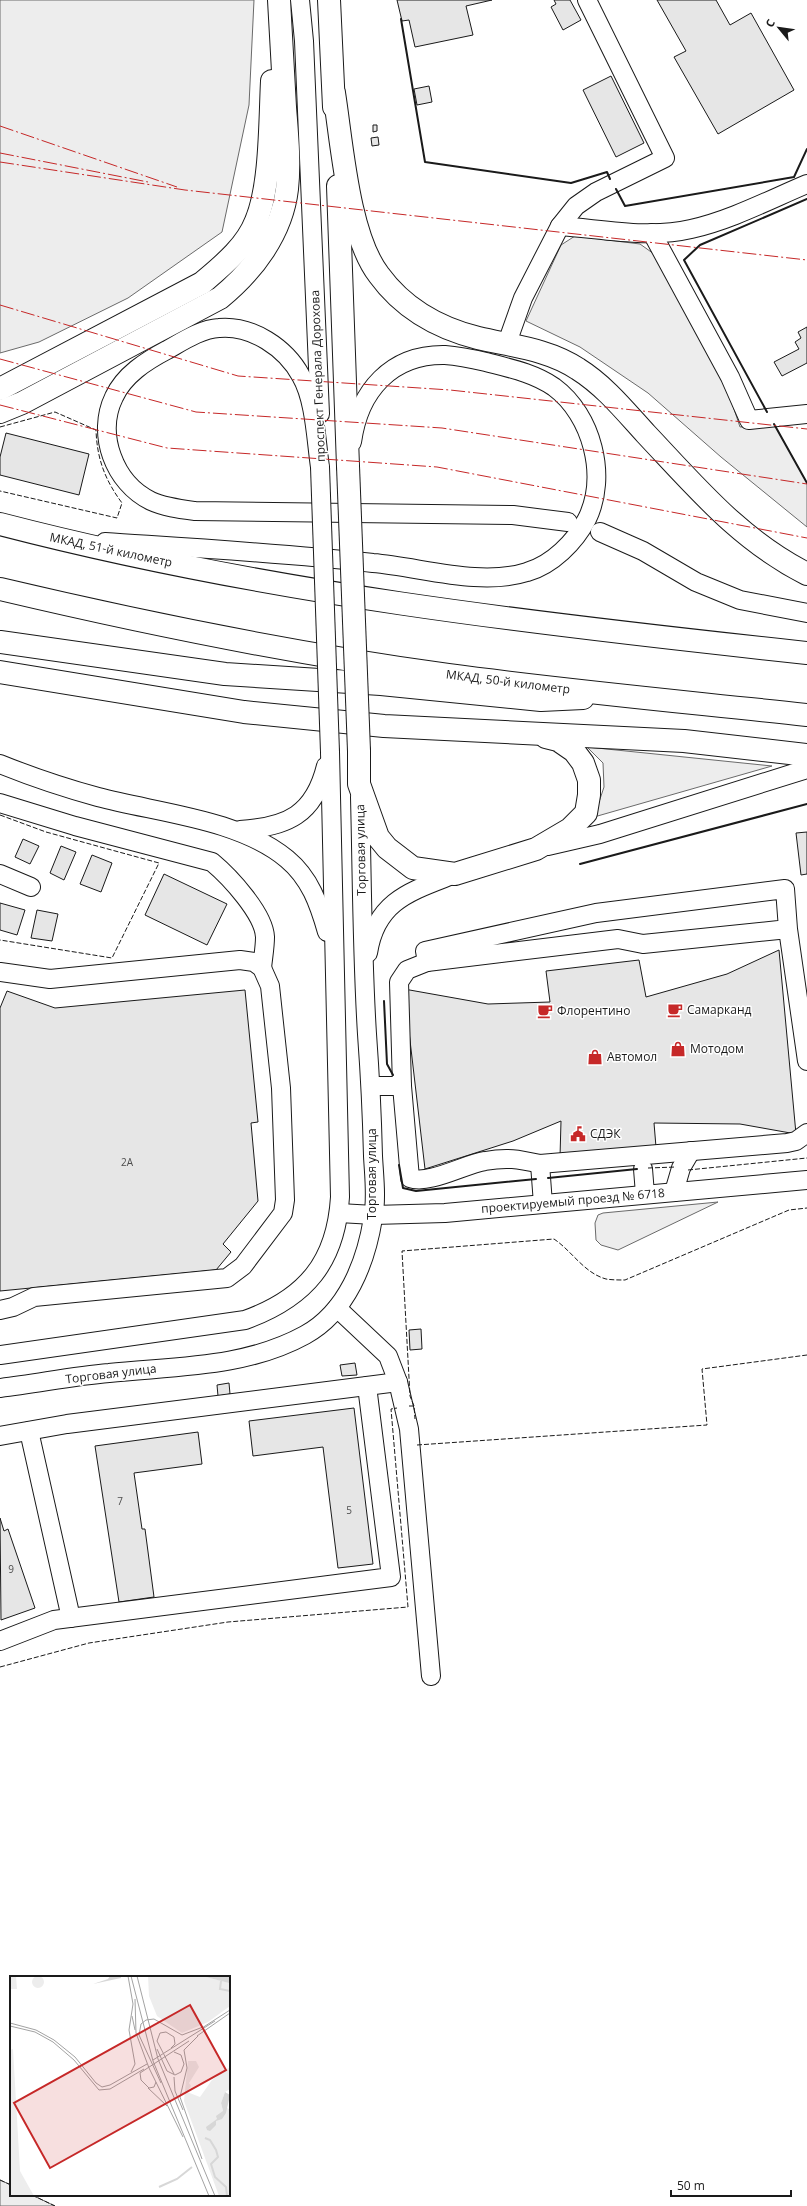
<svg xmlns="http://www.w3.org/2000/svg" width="807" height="2206" viewBox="0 0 807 2206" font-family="'Open Sans',sans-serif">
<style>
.built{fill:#ededed;stroke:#6a6a6a}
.building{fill:#e6e6e6;stroke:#1a1a1a}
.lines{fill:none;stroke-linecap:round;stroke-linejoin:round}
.minor-casing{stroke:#1a1a1a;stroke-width:20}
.major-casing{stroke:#1a1a1a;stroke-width:24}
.highway-casing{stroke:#1a1a1a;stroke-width:24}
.minor{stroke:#fff;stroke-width:18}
.major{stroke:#fff;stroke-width:22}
.highway{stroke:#fff;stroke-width:22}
.minor-bridge-casing{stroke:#1a1a1a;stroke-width:20;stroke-linecap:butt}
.major-bridge-casing{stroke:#1a1a1a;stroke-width:24;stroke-linecap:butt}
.minor-bridge{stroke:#fff;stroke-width:18}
.major-bridge{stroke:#fff;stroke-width:22}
.fence{stroke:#1a1a1a;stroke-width:1;stroke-dasharray:5 2;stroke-linecap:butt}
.wall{stroke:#1a1a1a;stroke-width:2}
.power{stroke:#c62828;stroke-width:1;stroke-dasharray:14 3 2 3;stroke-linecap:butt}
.labels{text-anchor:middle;stroke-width:3;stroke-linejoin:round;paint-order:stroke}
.number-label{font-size:10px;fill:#4d4d4d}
.street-label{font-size:12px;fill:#1a1a1a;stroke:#fff}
.poi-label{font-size:12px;fill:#1a1a1a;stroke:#fff;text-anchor:start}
.inset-river{fill:none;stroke:#d7d7d7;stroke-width:2}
.inset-road{fill:none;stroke:#a3a3a3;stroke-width:1}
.view{fill:#c62828;fill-opacity:0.15;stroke:#c62828;stroke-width:2}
.inset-edge{fill:none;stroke:#1a1a1a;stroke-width:2}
</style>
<rect width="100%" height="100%" fill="#fff"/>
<g class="built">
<path d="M0 0H254L249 105 222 232 128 298 39 342 0 353Z"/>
<path d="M575 236 640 244 654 254 728 391 740 427 774 424 807 483V527L721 457 648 393 580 347 526 321 561 245Z"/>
<path d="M587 747 772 766 594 817 604 787 603 763Z"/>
<path d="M718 1202 618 1250 601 1245 596 1240 595 1223 598 1215 603 1213Z"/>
<path d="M0 2180 11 2185V2195H32L55 2206H0Z"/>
</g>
<g class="building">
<path d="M397 0H492L466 6 473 35 415 47 409 20 402 21Z"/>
<path d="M554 0H570L581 20 563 30 551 7 556 4Z"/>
<path d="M657 0H716L730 25 751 13 794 90 718 134 674 57 686 51Z"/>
<path d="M611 76 644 143 616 157 583 90Z"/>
<path d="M429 86 432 102 417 105 414 89Z"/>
<path d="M373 125H377V131L373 132Z"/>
<path d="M378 137 379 145 372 146 371 138Z"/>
<path d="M807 327V363L782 376 774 362 799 349 795 342 801 338 798 332Z"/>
<path d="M6 433 89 454 79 495 0 475V457Z"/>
<path d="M807 832V874L801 875 796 833Z"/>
<path d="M23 839 39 846 30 864 15 857Z"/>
<path d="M61 846 76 852 64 880 50 873Z"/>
<path d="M92 855 112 863 101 892 80 884Z"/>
<path d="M164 874 227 904 207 945 145 915Z"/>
<path d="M0 903 25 910 17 935 0 930Z"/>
<path d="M37 910 58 914 52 941 31 938Z"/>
<path d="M779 950 796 1134 740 1124 654 1123 656 1147 560 1157 561 1121 513 1141 425 1169 404 989 488 1004 550 1002 546 971 639 960 646 997 727 974Z"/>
<path d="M245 990 258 1122 251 1123 258 1201 223 1244 231 1252 216 1270 0 1291V1008L7 991 55 1008Z"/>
<path d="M421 1329 422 1349 410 1350 409 1330Z"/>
<path d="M355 1363 357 1375 342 1376 340 1365Z"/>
<path d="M229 1383 230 1394 218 1396 217 1385Z"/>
<path d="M354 1408 373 1564 338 1568 323 1447 253 1456 249 1421Z"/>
<path d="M198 1432 202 1464 134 1473 142 1529H145L154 1597 119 1602 95 1446Z"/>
<path d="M0 1518 4 1531 8 1529 35 1608 1 1620Z"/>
</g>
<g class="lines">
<g class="minor-casing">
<g id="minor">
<path d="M300 0 304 41 320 414"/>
<path d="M560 226C602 229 649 239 691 229 731 220 769 200 807 184"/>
<path d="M652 233 730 377 749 420 807 414"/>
<path d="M507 343 523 298 560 226 576 206 596 192 665 158 587 0"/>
<path d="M320 467C316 440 315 400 301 376 286 348 252 325 219 328 201 329 183 341 167 350 146 361 124 375 114 397 96 434 114 483 151 501 164 507 180 509 195 511L513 515 568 522"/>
<path d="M600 532 643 551 696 582 740 600 807 613"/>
<path d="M105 542C195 548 284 553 373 563 421 567 480 587 527 572 552 565 575 542 587 519 608 476 592 415 554 387 534 373 509 368 486 362 473 359 458 356 445 355 391 354 359 391 352 442"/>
<path d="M0 764C32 777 65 788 98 797 158 813 239 819 287 859 310 878 319 904 327 932"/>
<path d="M0 803 75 826 212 862C230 877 264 914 265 937 265 947 263 958 262 968"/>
<path d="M240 830C287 827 314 815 326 766"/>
<path d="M548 846 600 834 807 769"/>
<path d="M0 874 31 887"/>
<path d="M788 929 643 944 618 939 427 962 425 951 596 913 785 889 788 929 807 1061"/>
<path d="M368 953C376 900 412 891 455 874"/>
<path d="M427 962 407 970 399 982 402 1086 410 1178C429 1185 465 1164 485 1161 507 1157 518 1159 540 1164L787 1143 796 1141 807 1133"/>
<path d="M0 972 50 979 240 960 254 962 262 968 270 986 281 1088 285 1200 283 1213 243 1266 227 1278 34 1297 13 1307 0 1310"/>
<path d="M371 1086H402"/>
<path d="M540 1164 543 1204"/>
<path d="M643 1169 645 1194"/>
<path d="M674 1192 681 1168 691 1151"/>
<path d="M339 1213 374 1215 445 1213 807 1180"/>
<path d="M337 1308 388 1356 398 1382 409 1429 431 1676"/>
<path d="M0 1355 245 1320C306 1298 336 1262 340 1197L330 752"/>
<path d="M0 1388C36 1384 72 1376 109 1373 175 1366 245 1368 305 1335 347 1312 366 1262 373 1218 377 1198 374 1176 373 1156 372 1115 370 1075 367 1034 362 955 362 876 360 797"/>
<path d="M29 1431 71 1618"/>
<path d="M0 1436 67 1424 398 1382"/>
<path d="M0 1641 54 1620 391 1577 367 1386"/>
</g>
</g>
<g class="major-casing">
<g id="major">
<path d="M329 0 334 107"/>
<path d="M334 93C342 143 348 235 379 275 403 308 438 328 478 338 512 346 548 349 578 369 605 386 625 411 646 434 697 488 740 540 807 574"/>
<path d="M338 186 348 466"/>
<path d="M0 389 202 283C222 266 246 247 256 221 271 186 270 120 272 81"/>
<path d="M0 412 22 403 220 298C253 271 282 233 287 189 290 162 287 134 285 107 283 71 281 36 279 0"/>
<path d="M0 642 225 674 381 684 541 700 583 698"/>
<path d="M0 672 244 712 384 726 684 741 807 755"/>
<path d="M359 751V784L378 837 387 848 413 868 455 874 536 849 570 829 586 813 589 795V780L583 763 574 751 558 740 546 737"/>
</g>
</g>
<g class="highway-casing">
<g id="highway">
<path d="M0 524C265 593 536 624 807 653"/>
<path d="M0 589C148 624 297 654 448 675 567 691 687 702 807 715"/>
</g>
</g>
<use href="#minor" class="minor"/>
<use href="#major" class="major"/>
<use href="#highway" class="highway"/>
<g class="minor-bridge-casing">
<path id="minor-bridge" d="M320 467 330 752"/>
</g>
<g class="major-bridge-casing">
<path id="major-bridge" d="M348 466 359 751"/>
</g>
<use href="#minor-bridge" class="minor-bridge"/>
<use href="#major-bridge" class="major-bridge"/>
<g class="fence">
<path d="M0 427 55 412 96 430C97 459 105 480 122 503L117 518 0 491"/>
<path d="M0 815 46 832 159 863 112 958 0 940"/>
<path d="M648 1168 676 1167"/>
<path d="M688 1170 807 1158"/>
<path d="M409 1406H414L415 1419"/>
<path d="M414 1406 410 1396 402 1251 554 1239C572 1251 584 1273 606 1279 612 1280 619 1280 625 1280L789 1210 807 1208"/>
<path d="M417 1445 707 1425 702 1369 807 1355"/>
<path d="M0 1667 89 1643 228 1622 408 1607 391 1409 397 1408"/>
<path d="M0 2180 11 2185"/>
<path d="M32 2195 55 2206"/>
</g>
<g class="wall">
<path d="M401 19 425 162 571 183 607 172 610 179"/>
<path d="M616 189 625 206 794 177 807 149"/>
<path d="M767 412 684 260 700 245 807 199"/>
<path d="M774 424 807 483"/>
<path d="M580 864 807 804"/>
<path d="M384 1001 387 1064 393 1075"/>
<path d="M399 1165 403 1188 416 1191 536 1179"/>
<path d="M548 1178 637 1169"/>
</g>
<g class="power">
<path d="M0 126 177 187"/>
<path d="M0 153 148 182"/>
<path d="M0 162 185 190 807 260"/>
<path d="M0 305 238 376 450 390 807 429"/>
<path d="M0 359 196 412 442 428 807 484"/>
<path d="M0 405 167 448 437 467 807 538"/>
</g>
</g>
<defs>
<g id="cafe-bare" transform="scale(1.2)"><path d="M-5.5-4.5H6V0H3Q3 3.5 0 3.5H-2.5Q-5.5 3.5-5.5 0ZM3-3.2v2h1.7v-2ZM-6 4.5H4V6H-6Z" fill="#c62828" stroke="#fff" stroke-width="2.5" paint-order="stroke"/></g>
<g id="shop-bare" transform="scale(1.2)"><path d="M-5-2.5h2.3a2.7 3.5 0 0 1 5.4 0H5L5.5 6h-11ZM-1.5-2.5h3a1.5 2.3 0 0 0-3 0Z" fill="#c62828" stroke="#fff" stroke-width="2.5" paint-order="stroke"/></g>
<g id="civic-bare" transform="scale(1.2)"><path d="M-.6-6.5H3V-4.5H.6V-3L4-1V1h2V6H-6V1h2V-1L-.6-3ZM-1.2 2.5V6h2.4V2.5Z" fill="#c62828" stroke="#fff" stroke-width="2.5" paint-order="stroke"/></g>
</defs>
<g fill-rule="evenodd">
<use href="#cafe-bare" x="675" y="1010"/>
<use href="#cafe-bare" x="545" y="1011"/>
<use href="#shop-bare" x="678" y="1049"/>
<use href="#shop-bare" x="595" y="1057"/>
<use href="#civic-bare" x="578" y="1134"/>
</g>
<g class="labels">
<g class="number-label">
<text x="127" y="1166">2А</text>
<text x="120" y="1505">7</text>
<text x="349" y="1514">5</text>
<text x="11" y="1573">9</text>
</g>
<g class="street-label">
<text transform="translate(318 376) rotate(-92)" y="4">проспект Генерала Дорохова</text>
<text transform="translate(111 550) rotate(12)" y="4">МКАД, 51-й километр</text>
<text transform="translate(508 682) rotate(7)" y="4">МКАД, 50-й километр</text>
<text transform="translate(361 850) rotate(-91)" y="4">Торговая улица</text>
<text transform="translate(372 1174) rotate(-90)" y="4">Торговая улица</text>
<text transform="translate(573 1201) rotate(-5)" y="4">проектируемый проезд № 6718</text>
<text transform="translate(111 1374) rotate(-7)" y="4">Торговая улица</text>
</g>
<g class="poi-label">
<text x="687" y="1014">Самарканд</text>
<text x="557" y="1015">Флорентино</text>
<text x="690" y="1053">Мотодом</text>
<text x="607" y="1061">Автомол</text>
<text x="590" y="1138">СДЭК</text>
</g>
</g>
<g transform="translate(10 1976)">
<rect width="220" height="220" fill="#fff"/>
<path d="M22 6a6 6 0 1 1 12 0a6 6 0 1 1-12 0ZM0 0H6L7 13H0ZM138 0H192L220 7V30L198 46 172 57 147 40 139 20ZM3 73 10 195 24 220H0V74ZM178 85H186L189 91 179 107 181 110 177 116 190 121 202 104 220 91V113L215 116 211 127 213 135 206 144 216 131 220 134V220H209L174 125Z" fill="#ededed"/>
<path d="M100 0H111V2L83 8 98 3ZM192 0H220V7H219ZM215 116 220 119 216 137 212 143 206 145V149L200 155 197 154 196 151 207 143 206 140 213 135 211 127Z" fill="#d7d7d7"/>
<path class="inset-river" d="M211 5 210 13 220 15M195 162 200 164 206 174 208 181 201 188 205 201 216 211 217 220M149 211 167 203 182 191"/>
<path class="inset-road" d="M118 0 123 28 119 54 125 88 121 96M121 0 143 85 199 220M127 0 148 83 205 220M125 23 126 57 139 92 173 161M122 40 125 54M0 47 26 54 44 64 65 81 86 107 92 111 100 109 137 88M0 50 25 56 43 66 64 84 89 114 100 113 134 93M192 52 220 34M187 60 220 37M188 60 174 74 177 92 170 121 192 183M161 72 165 68 164 61 156 56 150 57 147 65 164 98M147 73 157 95 165 99 171 96 174 88 171 79 164 76M143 84 205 45M164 101 165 115 173 134M146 106 144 111 139 112 131 104 130 97 179 65M151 107 129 59 131 48 136 44 144 43 172 59 193 51M138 112 157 130"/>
<path class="view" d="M180 29 216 94 40 192 4 127Z"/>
<rect width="220" height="220" class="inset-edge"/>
</g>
<g transform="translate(779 28) rotate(299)" stroke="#ffffff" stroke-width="3" paint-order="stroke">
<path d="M0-3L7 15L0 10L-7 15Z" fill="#1a1a1a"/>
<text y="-6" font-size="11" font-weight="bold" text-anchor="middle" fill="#1a1a1a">С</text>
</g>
<path d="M671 2190v6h120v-6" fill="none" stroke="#1a1a1a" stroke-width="2"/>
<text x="677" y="2190" font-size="12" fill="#1a1a1a" stroke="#ffffff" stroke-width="3" paint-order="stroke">50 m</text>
</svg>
